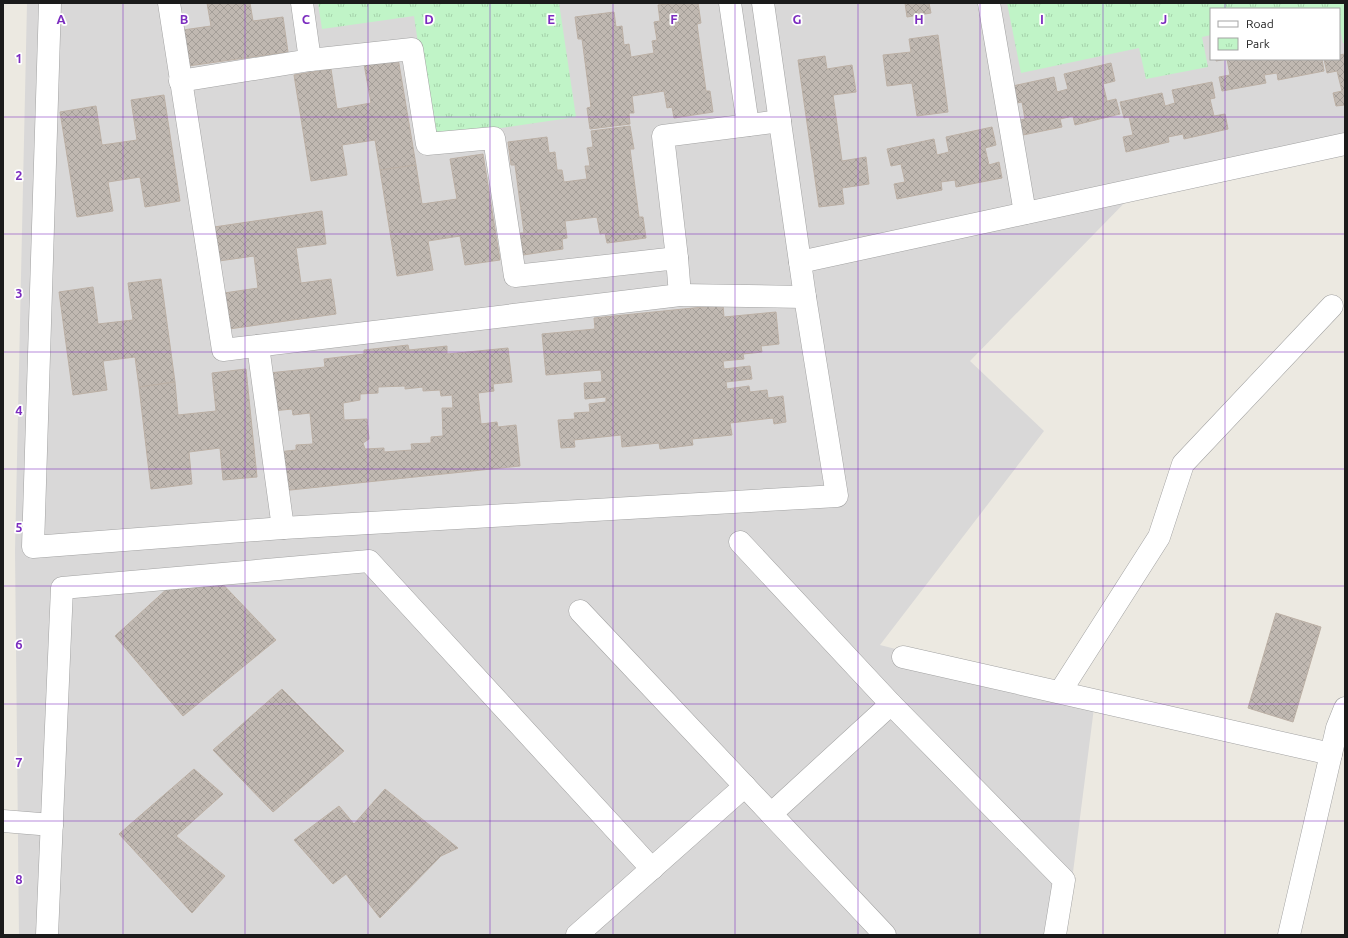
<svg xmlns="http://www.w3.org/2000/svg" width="1348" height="938" viewBox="0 0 1348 938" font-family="Ubuntu,sans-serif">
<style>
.residential{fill:#d9d8d8;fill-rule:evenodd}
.park{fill:url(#park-tufts)}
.building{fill:url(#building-cross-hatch);stroke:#bcb0a5;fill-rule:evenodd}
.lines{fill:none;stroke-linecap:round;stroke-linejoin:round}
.minor-casing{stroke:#a2a2a2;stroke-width:23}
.minor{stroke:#fff;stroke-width:22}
.grid{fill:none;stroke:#7b2cbf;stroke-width:1;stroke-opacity:0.55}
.grid-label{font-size:13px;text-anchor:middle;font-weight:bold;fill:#7b2cbf;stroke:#fff;stroke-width:3.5;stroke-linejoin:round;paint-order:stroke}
</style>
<defs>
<pattern id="park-tufts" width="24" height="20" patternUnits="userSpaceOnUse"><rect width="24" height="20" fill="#c0f4c7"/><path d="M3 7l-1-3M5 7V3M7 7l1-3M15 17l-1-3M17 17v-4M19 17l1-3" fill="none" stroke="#a4d1aa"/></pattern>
<pattern id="building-cross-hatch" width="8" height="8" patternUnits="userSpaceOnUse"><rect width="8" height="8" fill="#c0b8b1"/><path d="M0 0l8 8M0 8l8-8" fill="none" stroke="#a49e98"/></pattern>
</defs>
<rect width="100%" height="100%" fill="#ece9e1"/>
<path class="residential" d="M27 3H1345V144L1139 188 970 361 1044 431 880 645 1095 700 1065 935H19L15 551ZM1211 9H1339V59H1211Z"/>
<g class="park">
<path d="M318 3H559L576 117 432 138 414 16 322 29Z"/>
<path d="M1007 3H1345V43H1343L1339 21V9H1211V35L1202 37 1208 67 1146 79 1139 48 1021 73Z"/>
</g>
<g class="building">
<path d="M207 3H250L253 21 283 17 288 52 181 67 176 31 211 26Z"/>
<path d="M676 3H698L701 23 697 24 706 91H710L713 112 674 118 672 107 667 108 664 91 632 96 634 113H629L630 124 590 129 587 108 591 107 582 39H578L575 17 614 12 616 27 622 26 624 45 629 44 631 57 654 53 652 41 657 40 654 22 660 21 658 5Z"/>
<path d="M905 3H929L931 13 907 17Z"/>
<path d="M938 35 948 112 917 116 912 83 887 86 883 55 911 52 909 39Z"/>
<path d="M1345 54V105L1336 106 1333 93 1342 91 1337 71 1327 73 1324 59H1339V55Z"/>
<path d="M825 56 827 69 852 65 856 92 833 95 842 161 866 157 869 184 842 188 844 204 819 207 798 60Z"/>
<path d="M398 58 416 165 380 170 375 140 342 145 347 175 311 181 294 75 331 69 337 109 371 103 364 64Z"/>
<path d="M1216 59H1322L1324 71 1278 80 1277 73 1264 75 1266 83 1222 91 1219 77 1230 75 1227 59 1216 61Z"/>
<path d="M1111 63 1115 81 1103 84 1107 101 1116 99 1120 114 1075 125 1073 116 1060 119 1062 127 1023 135 1019 138 1016 121 1025 119 1022 102 1012 104 1008 87 1054 77 1057 92 1068 89 1064 74Z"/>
<path d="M1212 82 1215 98 1210 99 1214 116 1225 114 1228 129 1184 139 1183 134 1168 137 1169 142 1126 152 1123 137 1133 135 1129 117 1124 118 1120 102 1162 93 1165 106 1175 103 1172 90Z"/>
<path d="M164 95 180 201 145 207 140 177 108 182 113 211 77 217 60 112 96 106 102 145 137 140 131 100Z"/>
<path d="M630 126 634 149H630L639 217H643L646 238 607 243 605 233 600 234 597 217 565 221 567 238 562 239 563 249 523 255 520 233H524L515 165H511L508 142 547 137 549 153 555 152 557 170H562L564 182 587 179 585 166H590L587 148 593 147 591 131Z"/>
<path d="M992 127 996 145 985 148 989 165 999 162 1002 178 956 187 955 180 941 182 942 190 897 199 894 184 905 182 901 164 891 166 887 149 934 139 937 155 949 152 946 137Z"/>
<path d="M483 154 500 260 465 265 460 236 428 241 433 270 397 276 380 170 416 165 422 204 457 199 450 159Z"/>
<path d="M322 211 326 244 296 248 301 283 331 279 336 314 229 329 224 293 258 288 254 256 219 261 214 227Z"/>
<path d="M161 279 175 382 139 387 135 357 103 361 107 390 73 395 59 292 93 287 98 324 133 320 128 283Z"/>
<path d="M723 305 724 317 776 312 779 344 761 346 762 352 743 354 744 359 723 361 724 369 750 366 752 379 726 382 727 389 749 386 750 392 767 390 768 398 783 396 786 422 774 424 773 418 730 423 732 435 692 439 693 445 660 449 659 443 622 447 621 435 574 440 575 447 561 448 558 420 575 419 574 413 590 412 589 404 606 402V397L585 399 584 383 602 382 601 370 546 375 542 334 595 329 594 318Z"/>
<path d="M408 345 409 350 447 346V354L508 348 512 382 493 384 494 391 478 393 481 424 497 422 498 427 516 425 520 466 281 491 277 452 296 450V445L313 444 310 413 293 415 292 409 273 411 269 373 325 367 324 359 364 354V350ZM405 386V389L423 387V391L440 390 441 396 452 395 453 408H442L443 436 431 437V443L411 444 412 450 384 452V448L365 449 363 443 369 439 367 419 344 420 343 403 360 400V394L378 393V387Z"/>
<path d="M246 369 257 477 223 480 220 448 189 452 192 484 151 489 139 387 175 382 178 415 216 411 212 373Z"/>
<path d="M214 575 276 640 183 716 115 636 179 578Z"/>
<path d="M1276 613 1321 627 1293 722 1248 708Z"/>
<path d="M282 689 344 751 273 812 213 750Z"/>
<path d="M194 769 223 794 176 836 225 876 192 913 119 834Z"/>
<path d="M385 789 458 848 441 856 380 918 346 874 333 884 294 840 339 806 354 824Z"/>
</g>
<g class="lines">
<g class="minor-casing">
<g id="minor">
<path d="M50 3 33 547 283 528 837 496 805 297 763 3"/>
<path d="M169 3 223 350 680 295 805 297"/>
<path d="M730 3 748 125"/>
<path d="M989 3 1025 213"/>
<path d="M310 60 412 49 427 144 494 138 515 276 677 258 680 295"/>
<path d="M180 81 310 60 302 3"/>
<path d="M677 258 663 136 780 121"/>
<path d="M800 262 1345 144"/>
<path d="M258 346 283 528"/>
<path d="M740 542 891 704 1064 880 1055 935"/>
<path d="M580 611 885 935"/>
<path d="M903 657 1331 754"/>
<path d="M1060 692 1159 537 1183 464 1332 306"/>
<path d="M771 814 891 704"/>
<path d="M3 821 52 825"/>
<path d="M47 935 62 588 369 561 652 869"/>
<path d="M577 935 745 786"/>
<path d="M1289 935 1337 728 1345 708"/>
</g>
</g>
<use href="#minor" class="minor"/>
</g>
<path class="grid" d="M123 3V935M245 3V935M368 3V935M490 3V935M613 3V935M735 3V935M858 3V935M980 3V935M1103 3V935M1225 3V9M1225 59V935M3 117H1345M3 234H1345M3 352H1345M3 469H1345M3 586H1345M3 704H1345M3 821H1345"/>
<g class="grid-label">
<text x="61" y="24">A</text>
<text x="184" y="24">B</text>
<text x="306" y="24">C</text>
<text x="429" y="24">D</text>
<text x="551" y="24">E</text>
<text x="674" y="24">F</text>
<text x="797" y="24">G</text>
<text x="919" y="24">H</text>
<text x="1042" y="24">I</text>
<text x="1164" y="24">J</text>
<text x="19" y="63">1</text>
<text x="19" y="180">2</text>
<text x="19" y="298">3</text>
<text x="19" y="415">4</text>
<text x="19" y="532">5</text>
<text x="19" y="649">6</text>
<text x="19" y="767">7</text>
<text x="19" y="884">8</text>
</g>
<rect width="1348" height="938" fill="none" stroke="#1b1b1b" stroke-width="8"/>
<rect x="1210" y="8" width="130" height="52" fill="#ffffff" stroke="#a4a4a4"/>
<rect x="1218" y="21" width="20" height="6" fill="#ffffff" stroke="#a4a4a4"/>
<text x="1246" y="28" font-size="12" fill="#1b1b1b">Road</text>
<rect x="1218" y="38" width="20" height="12" fill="url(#park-tufts)" stroke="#a4a4a4"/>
<text x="1246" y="48" font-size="12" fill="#1b1b1b">Park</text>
</svg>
